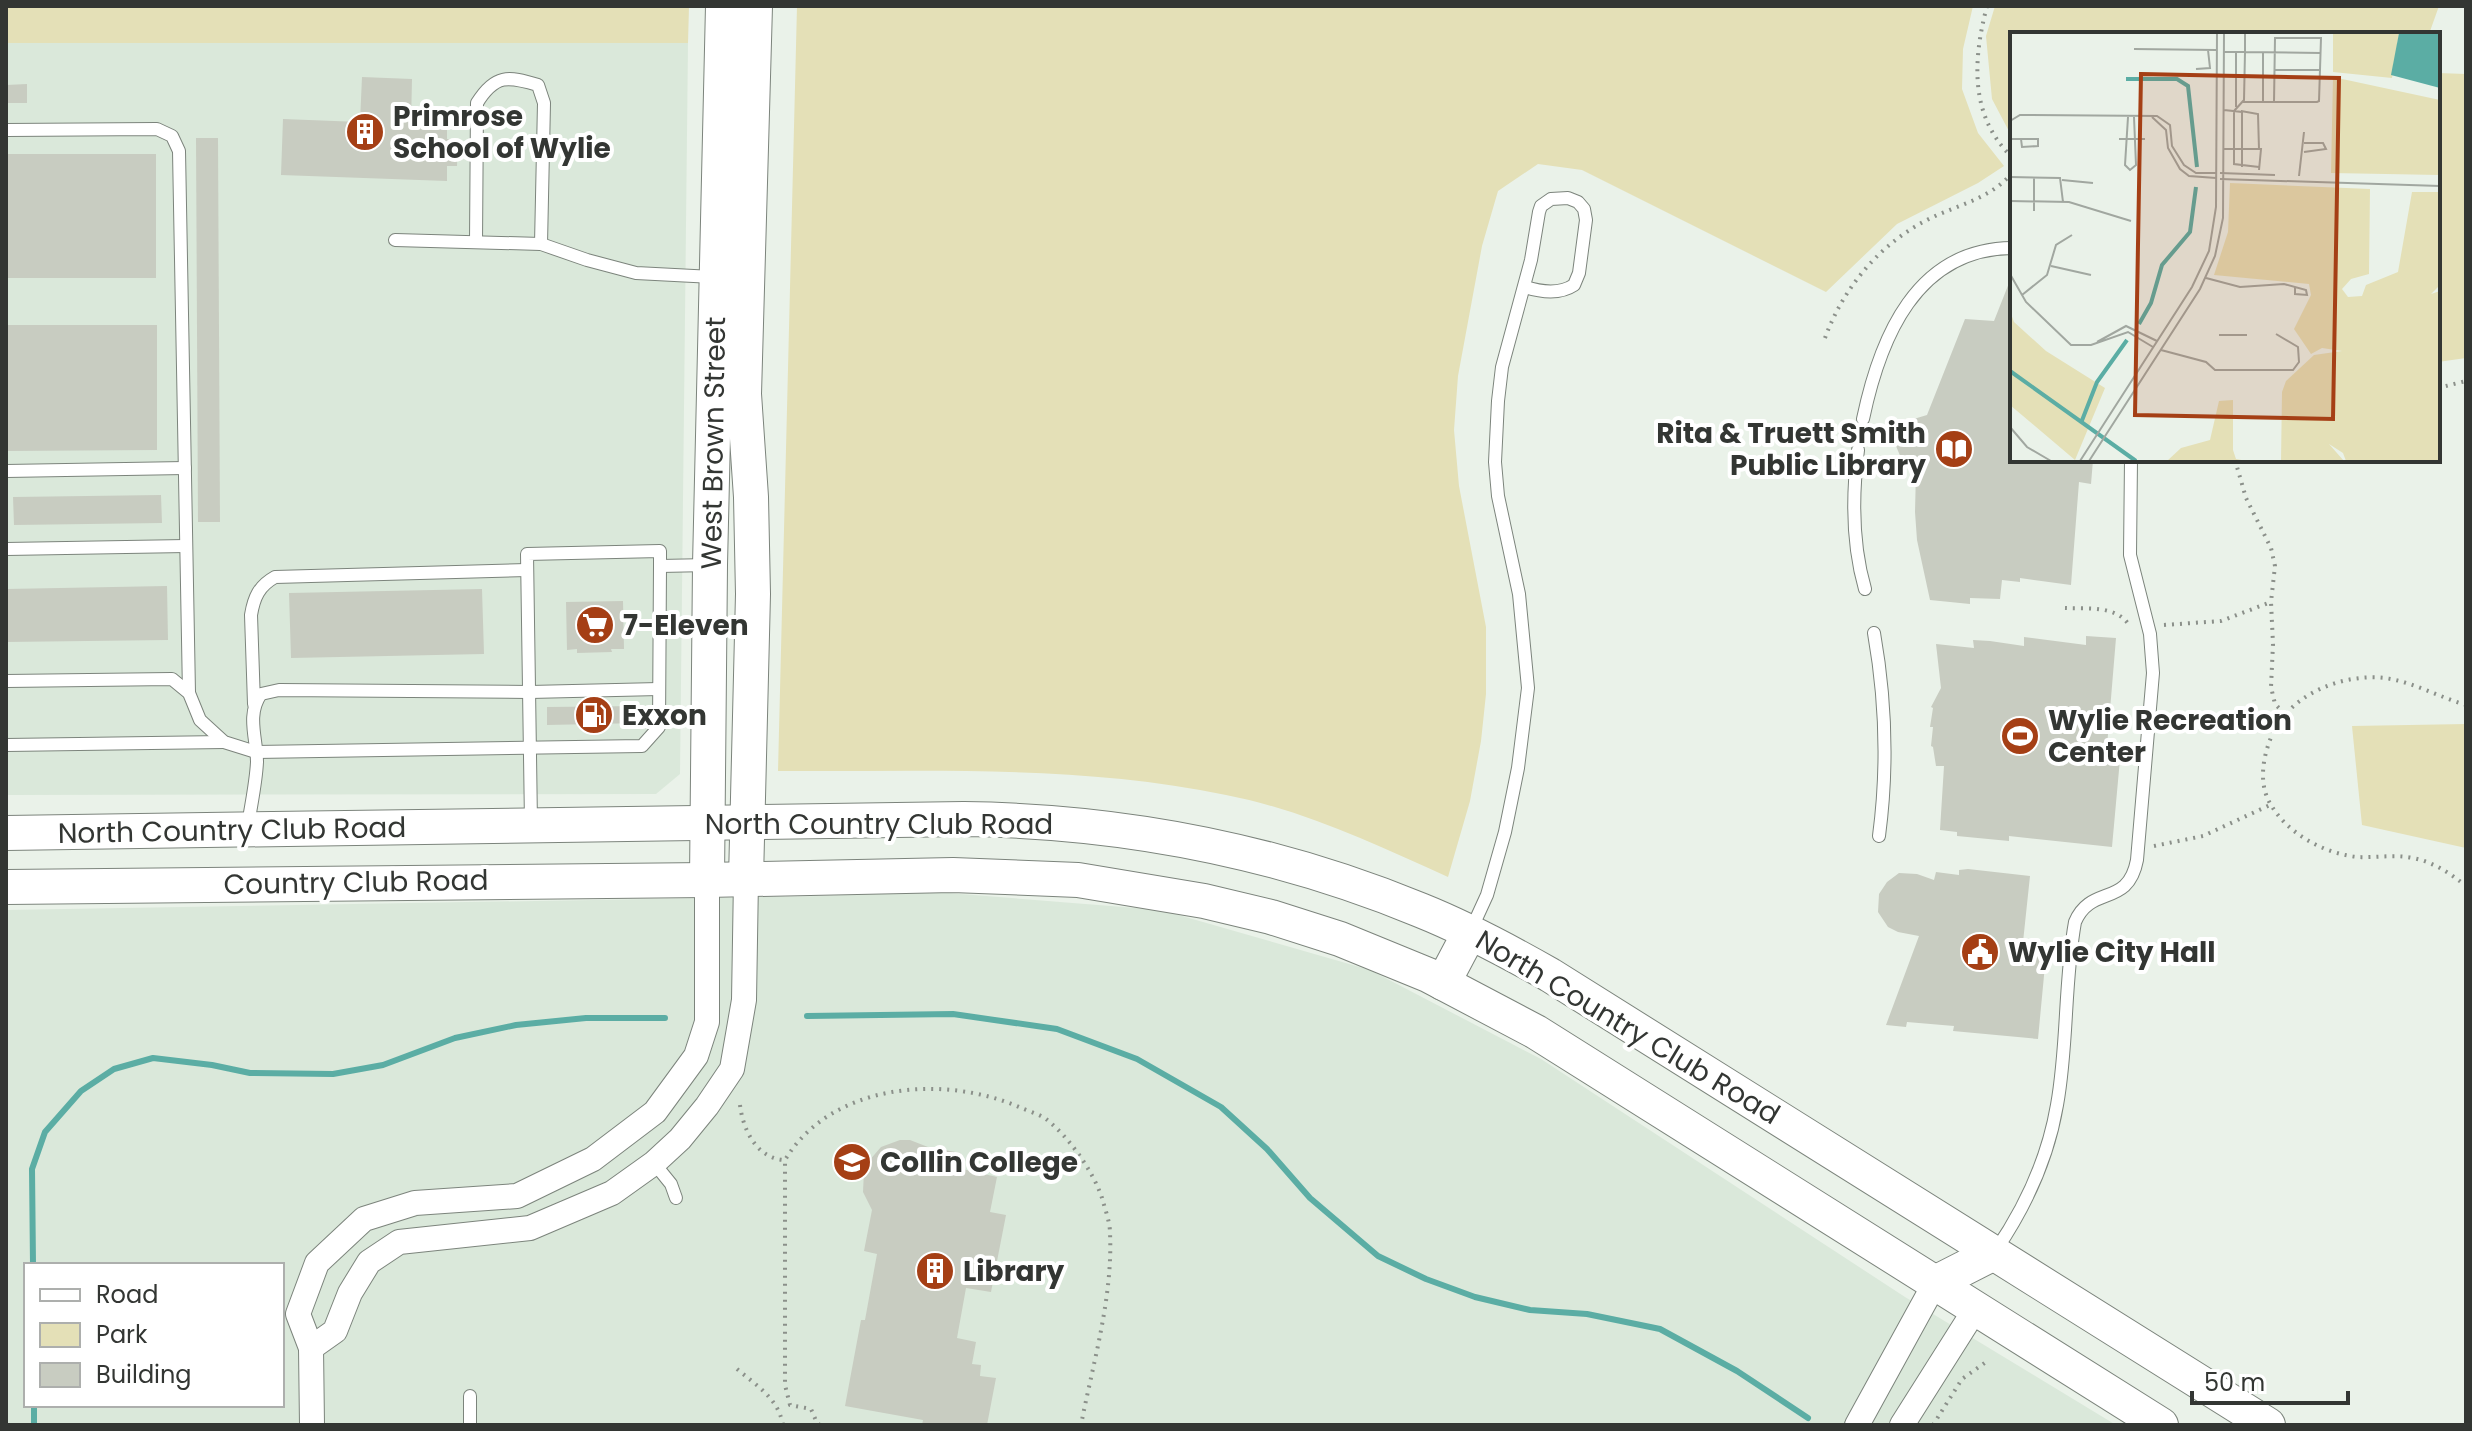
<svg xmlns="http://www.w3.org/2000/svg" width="2472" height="1431" viewBox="0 0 2472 1431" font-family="Poppins,sans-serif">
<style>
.built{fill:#dae8da;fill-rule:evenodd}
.green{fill:#e4e0b7}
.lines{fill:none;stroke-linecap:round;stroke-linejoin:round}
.stream{stroke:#5bada4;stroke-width:6}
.building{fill:#c8ccc1}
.service-casing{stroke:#7c847c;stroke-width:14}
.minor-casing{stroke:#7c847c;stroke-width:26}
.secondary-casing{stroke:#7c847c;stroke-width:36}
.path{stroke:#8b908a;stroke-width:4;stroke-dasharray:2 6;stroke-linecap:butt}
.service{stroke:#fff;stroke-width:12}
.minor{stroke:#fff;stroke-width:24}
.secondary{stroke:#fff;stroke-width:34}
.labels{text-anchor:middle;stroke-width:8;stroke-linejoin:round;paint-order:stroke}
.poi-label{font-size:28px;font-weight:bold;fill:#333633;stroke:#fff;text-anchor:start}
.street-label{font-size:28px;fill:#333633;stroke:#fff}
.inset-river{fill:none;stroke:#5bada4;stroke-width:4}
.inset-road{fill:none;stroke:#a1a7a0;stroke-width:2}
.view{fill:#a53f15;fill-opacity:0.15;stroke:#a53f15;stroke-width:4}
.inset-edge{fill:none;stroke:#333633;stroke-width:4}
</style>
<rect width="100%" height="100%" fill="#eaf2e9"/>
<g class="built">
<path d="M6 43H688L680 774 656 794 6 795Z"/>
<path d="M923 891 1161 910 1370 970 1541 1059 1905 1297 2116 1425H6V910L824 896ZM26 1265H282V1405H26Z"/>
</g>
<g class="green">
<path d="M6 6H689L688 43H6Z"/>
<path d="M797 6H1973L1963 49 1962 89 1978 133 2004 166 1978 183 1897 224 1826 292 1582 170 1538 164 1498 191 1482 246 1458 376 1454 430 1459 486 1486 627V694L1481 741 1470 801 1448 877C1376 845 1304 810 1226 795 1079 764 927 772 778 771Z"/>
<path d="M1995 6H2439L2429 34H2012V137L1992 99 1986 36Z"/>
<path d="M2438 73 2466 74V358L2438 362Z"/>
<path d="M2466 724V848L2362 825 2352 726Z"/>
</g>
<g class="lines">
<g class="stream">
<path d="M807 1016 953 1014 1057 1029 1137 1059 1221 1107 1267 1149 1310 1198 1378 1256 1426 1279 1475 1297 1530 1310 1587 1314 1660 1329 1737 1371 1808 1418"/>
<path d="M33 1265 32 1169 45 1132 81 1091 114 1069 153 1058 212 1065 250 1073 333 1074 383 1065 455 1038 516 1025 586 1018H665"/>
<path d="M34 1405V1425"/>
</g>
</g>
<g class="building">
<path d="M362 77 412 79 411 124 447 125V139H458L457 166H447V181L281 175 283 119 360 122Z"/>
<path d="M27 84V103H6V85Z"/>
<path d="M196 138H218L220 522H198Z"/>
<rect x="6" y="154" width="150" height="124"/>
<path d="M2011 278 2012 460H2093L2091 484 2079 482 2071 585 2020 578V582L2002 580 2000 599 1970 598V604L1930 600 1917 540 1915 512 1916 471 1901 458 1896 446V438L1907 421 1927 415 1965 319 1994 321Z"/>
<path d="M6 325H157V450L6 451Z"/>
<path d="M161 495 162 523 14 525 13 497Z"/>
<path d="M167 586 168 640 6 642V589Z"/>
<path d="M482 589 484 654 291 658 289 593Z"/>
<path d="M623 601 624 649H611L612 652 577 653V649L567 650 566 602Z"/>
<path d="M2086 636 2116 638 2106 758 2120 759 2112 847 2009 836V841L1957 836V832L1940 830 1944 766H1936L1933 747 1931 746 1933 727H1930L1933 708 1931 707 1941 688 1936 644 1974 648 1973 640 1990 641 2024 646V637L2086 645Z"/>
<path d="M641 706V723L547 725V707Z"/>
<path d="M1968 869 2030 876 2023 942 2047 944 2038 1039 1953 1031 1954 1026 1907 1022 1906 1027 1886 1025 1919 936 1898 932 1888 927 1878 912 1879 894 1887 882 1899 873 1917 874 1934 880 1936 872 1959 875V870Z"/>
<path d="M900 1140H910L928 1147 961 1153 958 1168 997 1177 990 1212 1006 1215 991 1292 966 1288 957 1338 976 1342 972 1364 981 1365 980 1376 996 1378 987 1425H922L923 1420 845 1406 861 1320H865L877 1254 864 1251 872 1210 863 1192 864 1171 868 1162 881 1147Z"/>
</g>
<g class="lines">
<g class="service-casing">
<g id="service">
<path d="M6 130 157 129 172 136 179 151 189 693"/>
<path d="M395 240 541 244 587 260 636 273 713 277"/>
<path d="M476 242 477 103C495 74 508 76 538 85L544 103 541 244"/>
<path d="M1863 419C1880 338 1916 249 2012 248"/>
<path d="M1858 450C1852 497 1852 544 1865 589"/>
<path d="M6 471 185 468"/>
<path d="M6 549 186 546"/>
<path d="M1874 633C1886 701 1888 768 1879 836"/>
<path d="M6 681 172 679 189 693 200 720 224 742 256 752 642 746 659 727 660 566"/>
<path d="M254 704 251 615C254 597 259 586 275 577L527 570"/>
<path d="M6 745 224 742"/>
<path d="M531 823 527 554 660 551V566L709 565"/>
<path d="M248 825C251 805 256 783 257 762 257 739 246 715 261 694L279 690 530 692 659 689"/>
<path d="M1471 930 1487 895 1505 832 1518 768 1528 688 1519 594 1498 496 1495 462 1498 401 1502 367 1531 260 1539 212 1541 206 1551 199 1568 198 1578 202 1584 209 1586 220 1579 273 1574 285C1559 295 1541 292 1525 287"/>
<path d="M654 1163 671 1184 676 1198"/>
<path d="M1996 1250C2026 1206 2048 1158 2057 1105 2068 1045 2064 983 2075 922 2091 884 2128 908 2137 860L2153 673 2150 634 2130 555 2131 460"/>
<path d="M470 1425V1396"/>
</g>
</g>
<g class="minor-casing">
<g id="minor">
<path d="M311 1348 335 1331 350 1293 369 1262 399 1242 530 1228 612 1193 654 1163 680 1139 707 1106 732 1069 744 1000 746 879"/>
<path d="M312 1425 311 1348 298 1314 317 1263 364 1219 415 1203 517 1196 593 1159 655 1112 696 1056 707 1022V880"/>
<path d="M1857 1425 1935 1283"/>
<path d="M1902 1425 1976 1308"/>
</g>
</g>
<g class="secondary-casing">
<g id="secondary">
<path d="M6 833 964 819C1121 821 1274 850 1420 910 1465 928 1508 951 1550 975L2268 1425"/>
<path d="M746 879 753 594 751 497 744 394 755 6"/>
<path d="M707 880 710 565 723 6"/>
<path d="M6 887 707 880 953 875 1078 880 1204 901 1271 917 1340 939 1428 975 1536 1032 2161 1425"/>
<path d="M1443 983 1470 932"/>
<path d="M1935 1283 1994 1253"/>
</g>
</g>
<g class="path">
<path d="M1987 6C1973 59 1969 116 2012 157"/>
<path d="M1825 338C1844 286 1882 241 1933 217 1961 204 1991 198 2012 173"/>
<path d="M2438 388 2466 381"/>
<path d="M2235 460 2246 498 2271 548 2275 566 2271 602 2273 644 2271 687 2275 704 2284 713"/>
<path d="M2065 608C2087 609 2116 605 2129 625"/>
<path d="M2164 625 2221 621 2271 602"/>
<path d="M2466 705C2439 697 2413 682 2385 678 2340 673 2286 696 2270 740 2262 761 2259 786 2271 805 2288 834 2325 854 2358 857 2376 858 2394 854 2413 858 2433 862 2450 873 2466 886"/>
<path d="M2154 846 2203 836 2270 805"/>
<path d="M740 1105C743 1130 757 1159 785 1160"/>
<path d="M737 1369C757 1386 778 1398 783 1425"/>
<path d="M820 1425 817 1423 811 1409 790 1405 785 1385V1160C831 1083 943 1074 1019 1107 1028 1111 1039 1114 1046 1119 1069 1137 1093 1171 1102 1198 1105 1209 1110 1222 1110 1233 1113 1297 1093 1363 1081 1425"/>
<path d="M1933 1425 1962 1379 1986 1362"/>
</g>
<use href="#service" class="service"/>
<use href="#minor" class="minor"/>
<use href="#secondary" class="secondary"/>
</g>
<defs>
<g id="building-disc" transform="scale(2)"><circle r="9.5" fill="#a53f15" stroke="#fff"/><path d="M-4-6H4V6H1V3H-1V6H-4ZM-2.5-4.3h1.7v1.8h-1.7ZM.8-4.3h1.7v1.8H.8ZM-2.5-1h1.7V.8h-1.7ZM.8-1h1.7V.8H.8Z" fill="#fff"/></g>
<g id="library-disc" transform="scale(2)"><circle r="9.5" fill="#a53f15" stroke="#fff"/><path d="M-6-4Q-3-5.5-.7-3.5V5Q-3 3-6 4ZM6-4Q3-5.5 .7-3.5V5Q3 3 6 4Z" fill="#fff"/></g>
<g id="supermarket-disc" transform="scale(2)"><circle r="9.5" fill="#a53f15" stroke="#fff"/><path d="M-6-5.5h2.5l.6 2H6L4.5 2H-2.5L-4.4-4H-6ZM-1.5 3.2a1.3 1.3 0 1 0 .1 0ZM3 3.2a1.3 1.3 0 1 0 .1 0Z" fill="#fff"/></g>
<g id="fuel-disc" transform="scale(2)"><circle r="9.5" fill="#a53f15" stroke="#fff"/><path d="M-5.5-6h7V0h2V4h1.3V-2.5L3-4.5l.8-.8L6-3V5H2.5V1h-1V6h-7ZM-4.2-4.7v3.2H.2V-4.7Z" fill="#fff"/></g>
<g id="stadium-disc" transform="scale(2)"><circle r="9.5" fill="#a53f15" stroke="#fff"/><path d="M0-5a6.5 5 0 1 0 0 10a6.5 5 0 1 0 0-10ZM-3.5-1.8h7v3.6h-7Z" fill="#fff"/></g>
<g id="civic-disc" transform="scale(2)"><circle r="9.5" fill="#a53f15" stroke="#fff"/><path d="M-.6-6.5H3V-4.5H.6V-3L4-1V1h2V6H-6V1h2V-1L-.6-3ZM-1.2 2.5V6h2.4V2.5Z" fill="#fff"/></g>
<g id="university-disc" transform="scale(2)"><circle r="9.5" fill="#a53f15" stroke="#fff"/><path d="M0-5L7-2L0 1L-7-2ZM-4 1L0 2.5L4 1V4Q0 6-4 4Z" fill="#fff"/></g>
</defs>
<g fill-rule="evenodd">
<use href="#building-disc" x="365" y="132"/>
<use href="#library-disc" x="1954" y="449"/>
<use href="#supermarket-disc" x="595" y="625"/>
<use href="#fuel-disc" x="594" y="715"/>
<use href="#stadium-disc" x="2020" y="736"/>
<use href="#civic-disc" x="1980" y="952"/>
<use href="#university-disc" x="852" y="1162"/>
<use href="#building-disc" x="935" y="1271"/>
</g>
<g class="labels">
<g class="poi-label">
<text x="393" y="126">Primrose<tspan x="393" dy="32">School of Wylie</tspan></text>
<text x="1926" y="443" text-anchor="end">Rita &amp; Truett Smith<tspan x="1926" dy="32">Public Library</tspan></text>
<text x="623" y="635">7-Eleven</text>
<text x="622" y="725">Exxon</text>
<text x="2048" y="730">Wylie Recreation<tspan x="2048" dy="32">Center</tspan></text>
<text x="2008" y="962">Wylie City Hall</text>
<text x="880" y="1172">Collin College</text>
<text x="963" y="1281">Library</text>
</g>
<g class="street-label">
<text transform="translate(713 443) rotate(-89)" y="10">West Brown Street</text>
<text x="879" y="834">North Country Club Road</text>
<text transform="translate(232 830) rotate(-1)" y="10">North Country Club Road</text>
<text transform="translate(356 882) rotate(-1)" y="10">Country Club Road</text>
<text transform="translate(1628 1027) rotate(31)" y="10">North Country Club Road</text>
</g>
</g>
<g transform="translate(2010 32)">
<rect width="430" height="430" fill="#eaf2e9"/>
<path d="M323 1H389L382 46 323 40ZM323 45 430 68V143L321 141ZM220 151 360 157 359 242 341 247 332 257 338 265 352 264 356 253 388 240 402 160H430V253L421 262 430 259V429H336L333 421 319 412 334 429H271L272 360 276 349 304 323 332 319 312 316 301 322 284 297 301 263 299 252 204 243 218 200ZM0 279 4 290 36 319 95 356 65 428 0 373ZM223 368V418L226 427 237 429H157L171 416 200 408 209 369Z" fill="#e4e0b7"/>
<path d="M389 1H430V56L381 43Z" fill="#5bada4"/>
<path class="inset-river" d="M116 47H167L178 54 187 135M129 292 141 271 152 233 180 200 186 155M0 339 126 429M71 391 87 350 117 308"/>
<path class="inset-road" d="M235 1V20L311 21M124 17 206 18M214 20H235L234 68 224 79V132L249 135M253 21V70M186 37 200 36 198 18M264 38H311M233 70H307L309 69 311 6H265L264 70M226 75V20M214 78 232 80V135M231 79 248 82 249 117M118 85 115 133 120 138 126 133 124 85M142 85 156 98 158 116 170 137 179 144 206 146M0 89 10 83 147 84 160 93 162 114 174 133 186 141H206M0 107H28V114L12 115 11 107M109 107H135M213 117H251L249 138M294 120 316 117 313 111H294M210 141 265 143M289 144 294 100M0 145 50 146 53 170M210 147 430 154M52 148 83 151M0 169 59 170 121 189M24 179V146M41 234 81 243M0 242 16 270 61 313H81L118 300 143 315M196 246 230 255 274 252 296 258 297 263 285 262V255M12 263 37 243 46 213 62 203M209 303H237M87 310 116 294 147 309M151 318 196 330 205 338H283L289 330 288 315 266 302M0 395 17 415 41 429M70 429 182 255 199 219 206 175 207 1M79 429 190 257 205 224 213 186 214 1"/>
<path class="view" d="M131 42 329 46 323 387 125 383Z"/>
<rect width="430" height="430" class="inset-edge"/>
</g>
<rect width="2472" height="1431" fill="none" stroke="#333633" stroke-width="16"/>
<rect x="24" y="1263" width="260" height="144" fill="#ffffff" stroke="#adafad" stroke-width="2"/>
<rect x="40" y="1289" width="40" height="12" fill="#ffffff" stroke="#adafad" stroke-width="2"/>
<text x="96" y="1303" font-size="24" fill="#333633">Road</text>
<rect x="40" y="1323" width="40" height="24" fill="#e4e0b7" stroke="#adafad" stroke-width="2"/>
<text x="96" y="1343" font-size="24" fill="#333633">Park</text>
<rect x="40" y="1363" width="40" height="24" fill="#c8ccc1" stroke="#adafad" stroke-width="2"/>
<text x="96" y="1383" font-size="24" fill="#333633">Building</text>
<path d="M2192 1391v12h156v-12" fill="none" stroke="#333633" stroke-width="4"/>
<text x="2204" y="1391" font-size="24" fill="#333633" stroke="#ffffff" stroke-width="6" paint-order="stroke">50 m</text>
</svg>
